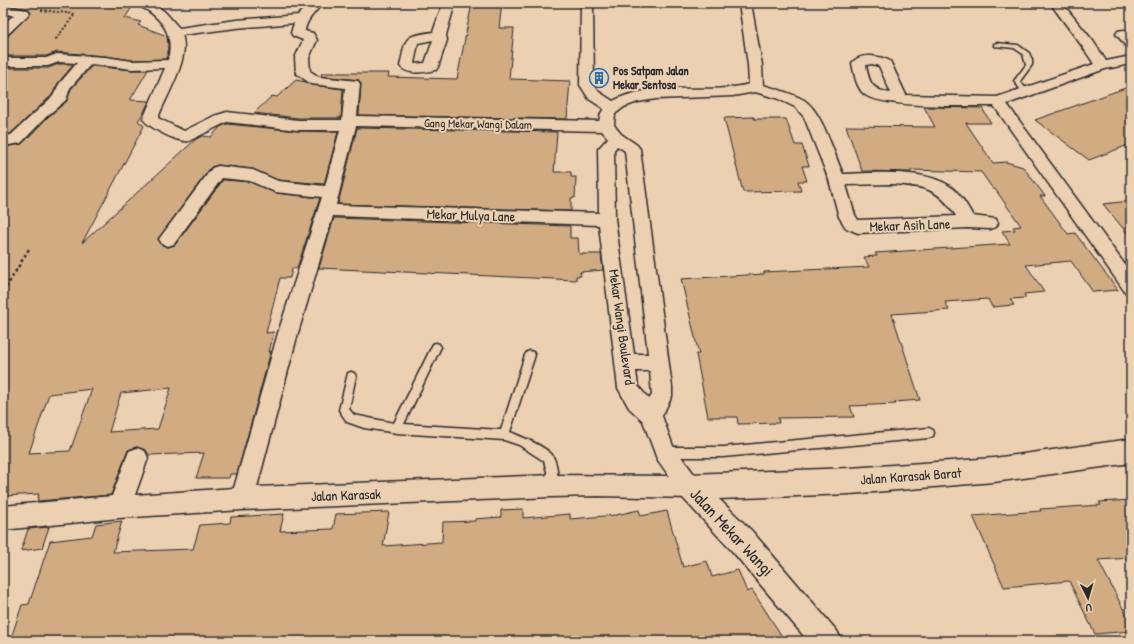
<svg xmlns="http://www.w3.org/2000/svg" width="1134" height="644" viewBox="0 0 1134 644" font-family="'Patrick Hand',sans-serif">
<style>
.building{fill:#d1ac83;stroke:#2b2b2b;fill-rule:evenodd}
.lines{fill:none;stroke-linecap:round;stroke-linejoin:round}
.lane-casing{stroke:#2b2b2b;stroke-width:3}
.street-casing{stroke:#2b2b2b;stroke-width:3}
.secondary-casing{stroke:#2b2b2b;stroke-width:3}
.path-far1{stroke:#2b2b2b;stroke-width:2;stroke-dasharray:2 2;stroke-linecap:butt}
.path{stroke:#2b2b2b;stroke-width:2.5;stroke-dasharray:3 3;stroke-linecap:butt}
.lane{fill:#ebd0b2;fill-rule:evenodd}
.street{fill:#ebd0b2;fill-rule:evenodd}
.secondary{fill:#ebd0b2;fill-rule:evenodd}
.labels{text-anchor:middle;stroke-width:4;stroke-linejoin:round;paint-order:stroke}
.far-poi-label{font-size:12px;font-weight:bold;fill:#2b2b2b;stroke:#ebd0b2;text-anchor:start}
.far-street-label{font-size:12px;fill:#2b2b2b;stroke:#ebd0b2}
.street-label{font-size:14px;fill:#2b2b2b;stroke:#ebd0b2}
.near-street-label{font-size:17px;fill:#2b2b2b;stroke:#ebd0b2}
</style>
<rect width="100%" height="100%" fill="#ebd0b2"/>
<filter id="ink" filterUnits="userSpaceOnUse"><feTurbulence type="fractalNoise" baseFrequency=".025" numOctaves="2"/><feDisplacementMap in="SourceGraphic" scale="8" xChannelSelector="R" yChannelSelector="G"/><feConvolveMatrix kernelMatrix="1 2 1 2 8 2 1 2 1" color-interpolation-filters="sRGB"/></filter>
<g filter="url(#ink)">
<g class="building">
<path d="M15 3H126L123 7H132L125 18 141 22 138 25 167 36 168 45 167 59 132 60 105 56 57 52 46 56H3V36L9 35 31 13 28 9 11 6Z"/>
<path d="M472 3H502L499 28H514L509 79 570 81 567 119 359 115 361 84 359 80 321 76 322 73H389L388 77 457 79Z"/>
<path d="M59 64H74L58 83 52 95 10 134H3V107L7 103 3 102V68H48Z"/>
<path d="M92 66 132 70H148L130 100 149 101 144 112 138 121 144 126 82 243 196 139 202 136 211 137 220 127 227 124 298 131 338 132 324 184 278 180 253 169 218 165 211 167 158 239 162 245 168 247 175 245 223 180 250 182 275 193 320 198 297 268 292 269 290 278H280L266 333 274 332 269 352 271 351 237 474H230L229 478H196L204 453 149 455 146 450 136 447 128 450 111 495 37 501 39 494 3 496V147L22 144 48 117 67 101 71 89ZM171 388 158 429 109 432 121 393ZM92 389 70 451 29 453 49 394Z"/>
<path d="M296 80 306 82 311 85 343 89 341 118H298L254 113 272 96 277 97Z"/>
<path d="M1131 86V144L1089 160 1035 120Z"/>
<path d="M924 107 982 108 991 123H966L993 163 1006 162 1023 167 1045 196H1040L1068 234 1075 233 1118 290 1093 292 1071 261 1026 265 1044 292 1024 294 1026 298 1010 299 1014 305 992 307 988 299 945 302 949 310 892 314 920 400 895 402 896 404 850 406 854 417 778 418 779 423 738 424 737 417H708L696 354H699L681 279 764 274V272L869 267 864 257 877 256 875 253 1010 244 1002 231 1015 230 1013 227 1021 226 995 189H993L981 172 911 170V172L862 171 846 126 935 127Z"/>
<path d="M754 117V119H786L795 145H802L809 166H802L807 181H798L801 191 743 192 724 118Z"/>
<path d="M357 128 557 132 554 172H571V177H576L575 198H571V211L338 204Z"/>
<path d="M1131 201V238L1103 204Z"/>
<path d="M334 218 570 226V238H578L579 254H601L603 270 580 272 581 276H576V280L319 268Z"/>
<path d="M1131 500V558L1098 560 1131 624V631L1095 634 1069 581 1004 587 973 516 1041 511 1040 509 1101 505 1099 502Z"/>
<path d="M523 509V518L570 514V519L616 515 639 510 641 516 667 511 683 567 707 561 712 577 738 570 747 592 752 590 785 641H10L22 605 29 604 50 541 92 536 96 524 122 521 113 552 193 549 200 525 230 523 231 517 284 514 280 531 333 529 336 514 389 512 383 546 442 542 443 522 475 521V519L501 517V510Z"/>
<path d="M49 527 42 548 21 551 28 529Z"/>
</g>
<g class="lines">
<g class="lane-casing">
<g id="lane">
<path d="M996 43 1018 45 1029 53 1032 60V65L1020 81 1029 93 1028 94H1024L1014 81 1026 65 1023 54 1014 48 994 46V44Z"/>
<path d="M436 343 439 344 441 347 404 424 501 430 525 355 527 352 530 351 533 352 535 355 510 432C520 436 546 447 552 455 558 464 559 480 555 490L551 491 547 490 546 486 547 472 544 461 519 445 504 440 397 433 364 428 347 422 339 410 348 373 351 372 354 373 356 376 349 409 354 415 394 423 433 344Z"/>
<path d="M929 428 933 430 934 433 933 436 929 438 723 457H667L663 455 662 452 663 449 667 447H723Z"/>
</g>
</g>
<g class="street-casing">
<g id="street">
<path d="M137 3H153L165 12 179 28 236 20 298 15 309 3H322C316 13 306 19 305 31L313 33 317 40 309 58 310 71 319 77 358 81 360 84 357 116 599 121 601 113 604 109 589 99 580 85 581 3H593L594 85 599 92 613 101C655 79 705 96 749 84L748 65 739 3H751L762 65 763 85C777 89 791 93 804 100 822 111 834 154 843 174 872 173 926 168 951 187 961 194 967 206 973 216L996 219 998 223 996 227 990 229 968 228 858 233 846 228 839 217 829 180 804 117 795 107 776 98 755 92 733 96 656 99 638 102 624 107 615 114 614 125 621 134 637 145 640 149 672 387V396L662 416 673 446 698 479 701 487 698 495 690 498 598 496 551 497 242 510 119 518 3 530V506L112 496 129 451 137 448 145 451 148 458 135 495 234 488 278 333 322 197 275 192 250 181 222 178 174 244 168 246 162 244 159 239 212 168 218 166 253 170 278 181 325 186 340 130H298L227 122 189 141C179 143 149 128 143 119L165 68 132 69 91 64 70 88 66 100 47 116 21 143 3 146V136L11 135 53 96 59 84 77 63 59 62 48 66H3V58H46L57 54 105 57 132 61 168 60C173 39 167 25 150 12 146 9 140 7 137 3ZM294 23 291 33 293 36 303 40 295 58 296 73 311 84 345 88 342 120H298L227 112 214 116 184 131 158 118C166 96 191 58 182 35L236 28ZM356 126 602 131 608 138 598 149 599 213 336 205ZM617 146 625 151 648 354H634L615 219 614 150ZM892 184C923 186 939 188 956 216L858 220 855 215 846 185ZM333 216 599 225 618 388 629 408 643 421 657 459 669 476 551 475 257 487 298 333ZM636 371H650L652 395 649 399 638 386Z"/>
<path d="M443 3H455L446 35 447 40 438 67 436 70C426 72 407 76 400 66 407 36 402 37 433 32ZM433 40 425 63 414 64 418 43Z"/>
<path d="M1050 3H1062L1093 41 1106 61 1131 56V64L1105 69 1007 104 1131 273V294L1125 292 994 106C970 106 879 108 864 94 856 87 854 73 852 63 860 52 880 56 890 61L906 95 997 97 1094 64 1082 46ZM872 64 879 66 891 93C872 90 869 83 866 65Z"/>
<path d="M3 6 28 10 30 13 8 34 3 35V24L14 15 3 14Z"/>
<path d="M1123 30 1128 31 1131 35V47L1126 46 1116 34 1118 31Z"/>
</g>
</g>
<g class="secondary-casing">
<path id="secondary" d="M1131 439V463L994 482 850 494 719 499 752 531 837 631 842 641H808L732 551 681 496 677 487 681 478 690 474 850 468 994 458Z"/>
</g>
<path class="path-far1" d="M41 10 75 14 56 39 58 40"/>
<path class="path" d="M3 293 30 247"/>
<use href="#lane" class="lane"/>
<use href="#street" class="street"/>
<use href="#secondary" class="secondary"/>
</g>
</g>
<defs>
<g id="building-ring" transform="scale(1)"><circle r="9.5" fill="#ebd0b2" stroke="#1f6fb2" stroke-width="1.5"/><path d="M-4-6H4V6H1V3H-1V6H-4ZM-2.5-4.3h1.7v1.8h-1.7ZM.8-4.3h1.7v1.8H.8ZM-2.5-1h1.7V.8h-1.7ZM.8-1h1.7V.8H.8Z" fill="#1f6fb2"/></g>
</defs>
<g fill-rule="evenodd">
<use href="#building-ring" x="599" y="78"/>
</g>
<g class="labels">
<g class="far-poi-label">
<text x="613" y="75">Pos Satpam Jalan<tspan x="613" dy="14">Mekar Sentosa</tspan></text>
</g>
<g class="far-street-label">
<text transform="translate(478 124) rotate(1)" y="4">Gang Mekar Wangi Dalam</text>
</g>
<g class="street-label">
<text transform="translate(471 215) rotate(2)" y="5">Mekar Mulya Lane</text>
<text transform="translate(910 225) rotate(-2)" y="5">Mekar Asih Lane</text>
<text transform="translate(622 327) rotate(82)" y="5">Mekar Wangi Boulevard</text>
<text transform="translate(911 476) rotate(-4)" y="5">Jalan Karasak Barat</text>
<text transform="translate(346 495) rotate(-2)" y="5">Jalan Karasak</text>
</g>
<g class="near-street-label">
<text transform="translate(732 532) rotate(47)" y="6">Jalan Mekar Wangi</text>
</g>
</g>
<rect width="1134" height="644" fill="none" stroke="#ebd0b2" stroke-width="16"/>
<rect x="8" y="8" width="1118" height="628" fill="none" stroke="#2b2b2b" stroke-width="1.5" filter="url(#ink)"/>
<g transform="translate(1088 598) rotate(175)" stroke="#ebd0b2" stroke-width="3" paint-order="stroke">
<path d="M0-3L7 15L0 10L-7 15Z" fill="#2b2b2b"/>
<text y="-6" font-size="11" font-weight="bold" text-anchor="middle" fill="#2b2b2b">U</text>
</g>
</svg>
